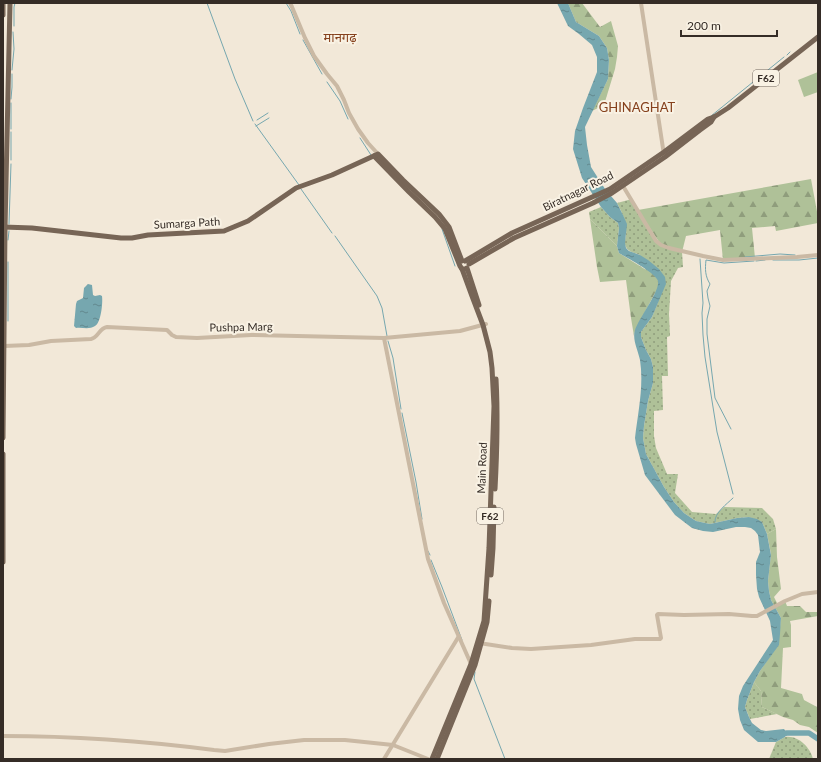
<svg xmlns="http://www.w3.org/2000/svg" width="821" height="762" viewBox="0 0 821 762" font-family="Lato,'Noto Sans Devanagari',sans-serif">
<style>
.grass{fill:url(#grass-dots)}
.forest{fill:url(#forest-firs)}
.garden{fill:#afc198}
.water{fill:url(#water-ripples)}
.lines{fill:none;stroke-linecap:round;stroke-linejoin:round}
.stream{stroke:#76a7af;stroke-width:1}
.river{stroke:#76a7af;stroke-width:5.5}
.minor{stroke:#cab9a4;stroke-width:4}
.major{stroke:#776556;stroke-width:5}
.labels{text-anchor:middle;stroke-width:4;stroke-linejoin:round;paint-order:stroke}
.shield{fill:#f9f2e4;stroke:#70675f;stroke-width:1}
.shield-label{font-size:10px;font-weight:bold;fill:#352c26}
.street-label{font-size:11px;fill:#352c26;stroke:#f9f2e4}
.quarter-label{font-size:13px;fill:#86411d;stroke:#f9f2e4}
</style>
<defs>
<pattern id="grass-dots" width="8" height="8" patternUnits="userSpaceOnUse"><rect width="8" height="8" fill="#afc198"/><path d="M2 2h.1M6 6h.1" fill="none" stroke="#8f9d7c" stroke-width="1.8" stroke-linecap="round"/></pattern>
<pattern id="forest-firs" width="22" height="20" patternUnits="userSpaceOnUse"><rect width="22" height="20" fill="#afc198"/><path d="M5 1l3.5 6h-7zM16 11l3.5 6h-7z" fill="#8f9d7c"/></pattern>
<pattern id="water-ripples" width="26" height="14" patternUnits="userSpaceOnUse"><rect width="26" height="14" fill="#76a7af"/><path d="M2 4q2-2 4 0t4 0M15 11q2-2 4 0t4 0" fill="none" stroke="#62888e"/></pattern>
</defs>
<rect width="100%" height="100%" fill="#f2e8d8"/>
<g class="grass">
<path d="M632 199 656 241 682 252 683 267 678 268 671 281 669 314 670 336 667 337 668 376H662L663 410 654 411V436L656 448 667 474H678L675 493 692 512 716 514 724 507 762 508 773 519 776 529 767 534 762 522 757 520 749 517 737 518 710 524 696 521 684 513 674 502 664 487 646 454 643 438 644 426 648 401 653 383V367L651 359 646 350 641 337V332L652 317 658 302 640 255C636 253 628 252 626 247 623 242 627 236 626 231 626 221 622 212 617 203Z"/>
<path d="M601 207 610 217 618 223 619 228 617 246 590 219 589 212Z"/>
<path d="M754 682 761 691 762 707 777 714 750 719 745 707 747 700Z"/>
<path d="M785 737C798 735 810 747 813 759H769L776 742Z"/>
</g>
<g class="forest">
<path d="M568 3H582L600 27 611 21 618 46 617 57 615 69 604 105 592 111 608 79 609 60 607 48 599 36 576 22Z"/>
<path d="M811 179 818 217V223L776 231 775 226 752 228 755 258 723 260 720 230 686 236 682 252 661 245 638 210Z"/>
<path d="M590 219 617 246 619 253 651 273 657 278 658 283 656 291 635 331 634 336 631 318 626 280 600 282 597 267Z"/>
<path d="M776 529 777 557 781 589 774 597 778 605 785 601 787 606H800L806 612H817L818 616 790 621 791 625V647L783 648 781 688 802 694 804 700 817 707 818 710V733L809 727 800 725 793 720 783 717 762 707 761 691 754 682 760 671 778 645 781 618 771 600 769 591 768 581 771 554 767 534Z"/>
</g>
<path class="garden" d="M818 72V92L804 97 798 80Z"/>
<g class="water">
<path d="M557 3H568L576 22 599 36 607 48 609 60 608 79 585 127 587 145 591 167 605 189 617 203 623 215 627 224 625 243 626 248 629 251 640 255 648 260 659 269 665 277 666 284 652 317 641 332V337L646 350 651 359 653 367V383L648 401 644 426 643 438 646 454 664 487 674 502 684 513 696 521 710 524 737 518 749 517 757 519 762 522 767 534 771 555 768 581 769 591 771 600 781 618 780 634 779 645 760 671 754 682 747 700 745 707 749 717 752 723 761 730 766 731 784 729 787 733 785 737 776 742H758L744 730 740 720 738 709 739 696 743 686 773 640 770 621 759 597 757 589 756 575V562L760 552 758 535 755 531 751 528 745 527H736L713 532 703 531 692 528 675 515 645 475 636 444 635 438C638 412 644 386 640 360 638 350 632 340 635 330 639 318 660 291 658 281 656 273 627 258 619 253L617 246 619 228 618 223 610 217 601 207 582 178 573 149 575 131 583 108 597 72V57L592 45 579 34 568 26Z"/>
<path d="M88 284 92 285 93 295 95 296 100 295 102 296C103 303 101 323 95 326 89 330 82 327 76 328L74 326 76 304 77 301 83 298 84 288Z"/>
</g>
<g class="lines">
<g class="stream">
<path d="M207 3 235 79 253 121"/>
<path d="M286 3 291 11 300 34"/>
<path d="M14 26V7L15 3"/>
<path d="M303 40 322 74"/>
<path d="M787 55 790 52"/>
<path d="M12 70 14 49 13 32"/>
<path d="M327 82 340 101 348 119"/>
<path d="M11 99 12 87V74"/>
<path d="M711 116 784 57"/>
<path d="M257 120 268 113"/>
<path d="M255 124 299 185"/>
<path d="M256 126 269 118"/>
<path d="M11 129V103"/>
<path d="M11 132V160"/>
<path d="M360 138 371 155"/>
<path d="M301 189 332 233"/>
<path d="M9 224 11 164"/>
<path d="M442 229 455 266"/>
<path d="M335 236 377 296 382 308 387 336"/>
<path d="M8 240 9 231"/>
<path d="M745 257 780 254 795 255"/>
<path d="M700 259 703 303 702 313 703 335 705 357 717 432 733 494"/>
<path d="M773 260H799L818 258"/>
<path d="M756 261 765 260"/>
<path d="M8 321V262"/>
<path d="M388 341 393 358 401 409"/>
<path d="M402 413 416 482 422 519"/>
<path d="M731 429 715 398 707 334V319L710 306 708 298 707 291 710 284C705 276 705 269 706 260L724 263 754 261"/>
<path d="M715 522C714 513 727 504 733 498"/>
<path d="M428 551 430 555"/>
<path d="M431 560 442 587 462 640"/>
<path d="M475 672 474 679 505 759"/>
</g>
<path class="river" d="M782 734 787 733H809L818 739"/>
<g class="minor">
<path d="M290 3 292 7 305 38 314 56 327 74 337 86 344 100 349 113 358 129 368 143 378 154"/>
<path d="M641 3 664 155"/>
<path d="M623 186 656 241 661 245 669 248 703 256 723 260 797 257 818 255"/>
<path d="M384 338 428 559 444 603 471 664"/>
<path d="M4 346 29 345 51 341 91 339C99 337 99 328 107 327L167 330 172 335 176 337 197 338 251 335 384 338 460 331 486 324"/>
<path d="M479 643 512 648 531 649 591 645 635 639H660L661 638 657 615 658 614 684 615 729 614 752 616H757L785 601 802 594 818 592"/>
<path d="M3 736C74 736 144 741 214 750L225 751 269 744 304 740H345L393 745 428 759"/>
<path d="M384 759 459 636"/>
</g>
<g class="major">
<path d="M3 15V3"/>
<path d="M374 156 409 192 435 217 445 229 460 266 462 269H466"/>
<path d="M3 227 32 228 121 238H132L148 235 224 231 248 221 296 188 332 175 378 154 403 180 439 214 449 227 462 261"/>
<path d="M465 261 512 233 610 189 664 152 708 119 714 117 728 108 818 37"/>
<path d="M469 264 514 238 593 203 612 193 665 157 700 130 711 122 714 117"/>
<path d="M467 268 479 305"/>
<path d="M3 438 5 227 10 3"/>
<path d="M3 454V562"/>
<path d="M495 489C497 452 498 416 496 379"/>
<path d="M491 575 493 548 494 507"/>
<path d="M432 759 471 664 484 621 489 548 494 406 492 368 490 352 483 325 472 296 462 269"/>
<path d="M437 759 475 665 487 622 489 601"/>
</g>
</g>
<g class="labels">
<g class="shield">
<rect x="753" y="70" width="26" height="16" rx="3"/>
<rect x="477" y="508" width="26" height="16" rx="3"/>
</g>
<g class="shield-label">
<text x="766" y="82">F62</text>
<text x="490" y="520">F62</text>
</g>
<g class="street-label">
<text transform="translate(578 191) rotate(-26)" y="4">Biratnagar Road</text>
<text transform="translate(187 223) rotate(-3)" y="4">Sumarga Path</text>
<text transform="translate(241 327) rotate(-1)" y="4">Pushpa Marg</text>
<text transform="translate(482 468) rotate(-88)" y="4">Main Road</text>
</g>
<g class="quarter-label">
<text x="340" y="42">मानगढ़</text>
<text x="637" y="112">GHINAGHAT</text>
</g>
</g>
<rect width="821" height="762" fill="none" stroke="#352c26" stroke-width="8"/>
<path d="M681 30v6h96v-6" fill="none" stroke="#352c26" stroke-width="2"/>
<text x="687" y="30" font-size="12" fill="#352c26" stroke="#f9f2e4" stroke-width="3" paint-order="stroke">200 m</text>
</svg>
